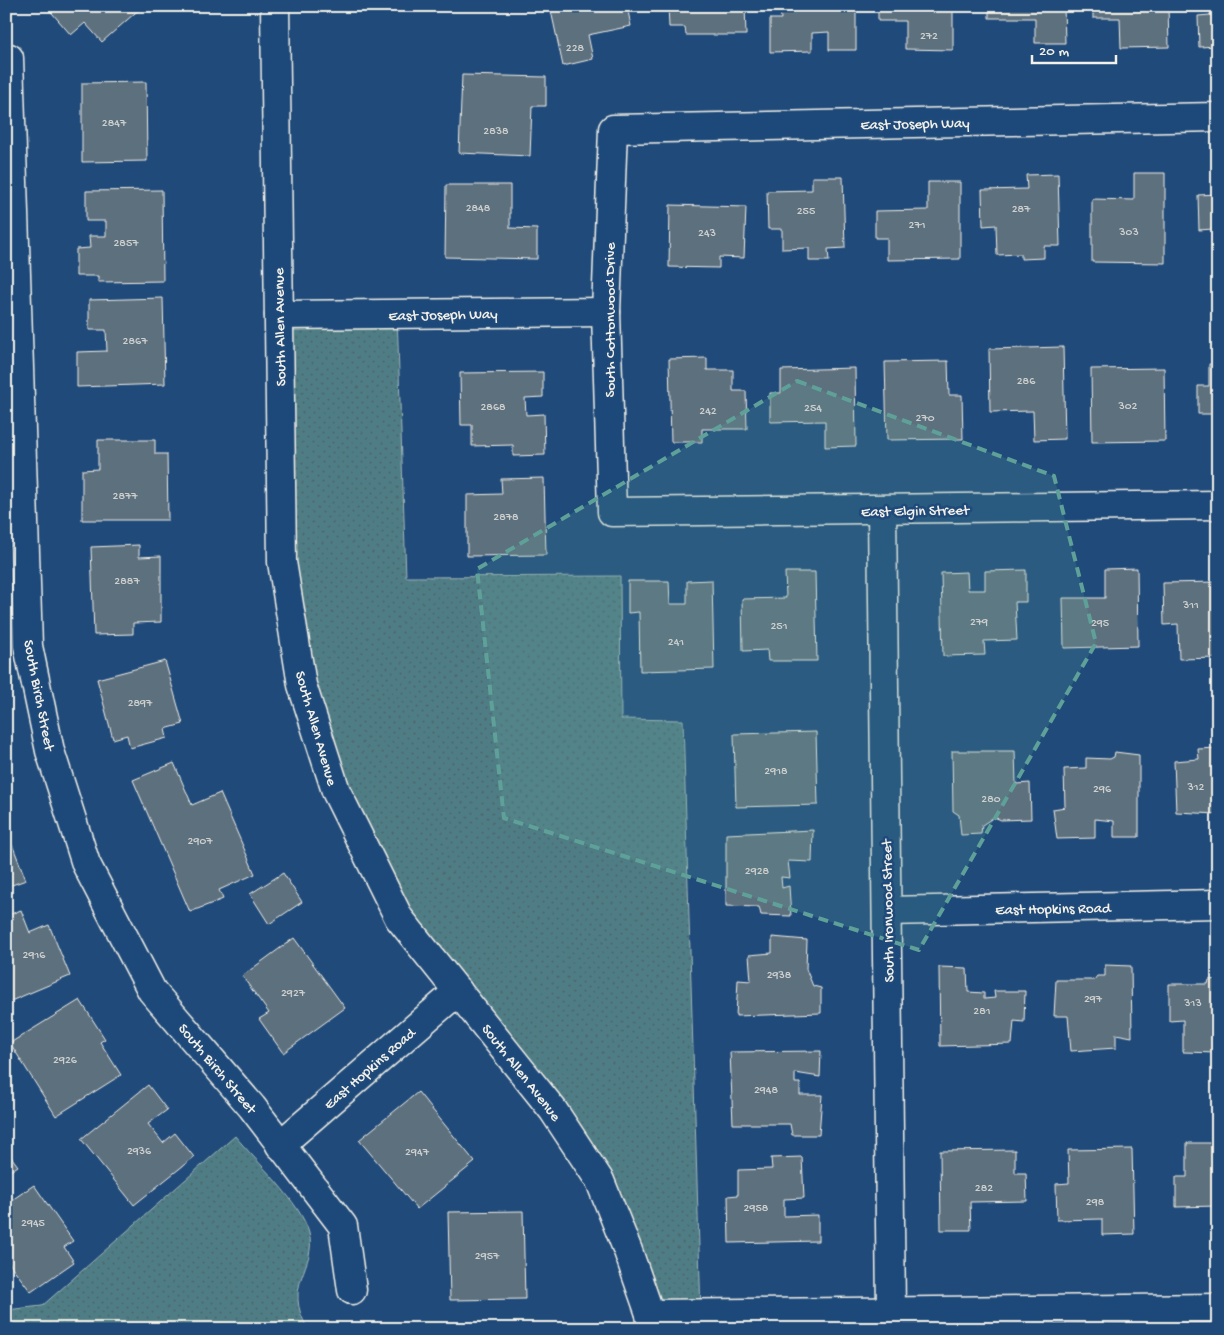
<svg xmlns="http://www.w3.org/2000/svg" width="1224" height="1335" viewBox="0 0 1224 1335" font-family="'Gochi Hand',sans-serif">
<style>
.grass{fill:url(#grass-dots);stroke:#a2b7b7}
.building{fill:#5d6f7e;stroke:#f4f1e8}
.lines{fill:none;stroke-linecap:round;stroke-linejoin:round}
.street-casing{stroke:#f4f1e8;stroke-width:31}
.secondary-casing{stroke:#f4f1e8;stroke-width:31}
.street{stroke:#1f4a7a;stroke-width:28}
.secondary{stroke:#1f4a7a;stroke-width:28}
.marked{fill:#5fa199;fill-opacity:0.2;stroke:#5fa199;stroke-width:4;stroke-dasharray:10 6;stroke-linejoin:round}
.labels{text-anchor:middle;stroke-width:5;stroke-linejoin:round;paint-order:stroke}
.number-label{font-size:12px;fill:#ced0ce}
.street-label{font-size:15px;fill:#f4f1e8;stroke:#1f4a7a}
</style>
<defs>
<pattern id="grass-dots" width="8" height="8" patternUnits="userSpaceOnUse" patternTransform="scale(1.25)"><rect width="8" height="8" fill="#507d86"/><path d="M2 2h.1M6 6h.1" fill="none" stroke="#4d6569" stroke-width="1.8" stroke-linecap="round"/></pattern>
</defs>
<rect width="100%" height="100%" fill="#1f4a7a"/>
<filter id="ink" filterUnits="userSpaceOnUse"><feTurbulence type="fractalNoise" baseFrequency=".02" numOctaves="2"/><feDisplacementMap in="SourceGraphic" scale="10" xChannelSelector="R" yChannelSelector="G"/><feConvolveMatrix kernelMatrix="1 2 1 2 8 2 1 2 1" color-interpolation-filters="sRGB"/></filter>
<g filter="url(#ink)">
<g class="grass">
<path d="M397 314 406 577 620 576 621 719 683 720 701 1313 650 1314 600 1181 399 918 302 685 279 315Z"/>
<path d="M235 1136C255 1160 302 1204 309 1233 318 1267 281 1284 308 1329H6V1310L42 1306Z"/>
</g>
<g class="building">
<path d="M46 6H143L102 42 85 23 71 35Z"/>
<path d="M550 6H627L631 26 588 35 593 59 563 66Z"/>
<path d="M668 6H745L746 35H686L685 27H669Z"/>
<path d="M780 6H856V50H829V32L812 33V51L770 52V19H781Z"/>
<path d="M878 6H953V50L905 49V21H878Z"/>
<path d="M989 6H1064L1065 43H1035V18H989Z"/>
<path d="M1093 6H1168L1169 47 1121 48 1120 18H1093Z"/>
<path d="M1210 6H1218V46L1199 47 1198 16 1210 15Z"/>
<path d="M462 75 546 77V106H532L530 156 459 153Z"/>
<path d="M146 82 147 161 82 162V83Z"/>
<path d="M1134 173H1165V263L1092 262V199L1134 200Z"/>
<path d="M1058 174 1060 246H1044V258L1021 259V254L997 255 996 225 983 226 982 190 1027 189 1026 175Z"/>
<path d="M812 177H843L845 248 828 249 829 261H809V248L782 249V229H768L767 191 812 190Z"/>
<path d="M928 182H960V259L887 260V238H875V211L928 210Z"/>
<path d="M446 185H510V228L537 229V259L445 257Z"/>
<path d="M162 190 163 281 98 282V276H76V249L90 248 89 236H106V221H86V191Z"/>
<path d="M1218 194V263H1213V229L1199 230 1198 195Z"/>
<path d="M670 205 746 207 744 258 719 257V268L669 267Z"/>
<path d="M163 298 165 384 77 387V352L107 351 106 330H89V300Z"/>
<path d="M1063 347 1065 439 1034 440 1033 411 990 412 989 349Z"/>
<path d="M707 358V370H733V391H746L747 429H702V442H671L669 359Z"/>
<path d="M948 361 949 395H962L963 439 887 440 885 362Z"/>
<path d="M1209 364H1218V414H1198V386H1209Z"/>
<path d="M855 368 856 446 825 447V421L770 422V393H781V370Z"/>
<path d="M1164 368 1165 441 1092 442 1091 369Z"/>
<path d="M543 372V397L525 398 526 415 544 414 545 455 513 456V445L472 446V425H461L460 373Z"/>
<path d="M98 440H155V454H167L168 520H82V470L98 469Z"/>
<path d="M544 478 546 555 467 556V495L502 494 501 479Z"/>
<path d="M139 545V557L161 556V622L133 623V634L94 635 91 547Z"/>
<path d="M1137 568 1138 646 1064 648 1063 598H1105V569Z"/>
<path d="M1026 570V602H1015L1017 640 984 641 985 655 943 656 941 573 967 572 968 590H985V571Z"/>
<path d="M785 572H815L817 661H768L767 650 743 651 742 599 786 598Z"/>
<path d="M712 580 714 669 640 671 639 612 628 613V581H669L670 604H687V581Z"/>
<path d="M1218 582V658L1179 659 1178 624 1164 625 1163 583Z"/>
<path d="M165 661 183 724 165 729 167 738 130 748 127 735 113 739 97 679Z"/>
<path d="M816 732 818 805 736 807 734 734Z"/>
<path d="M1218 748V814L1176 812 1174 761 1199 759 1198 749Z"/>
<path d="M952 751H1015L1016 784 1030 783 1031 819 1001 820 994 817 982 825 981 834 961 835 959 815 953 811Z"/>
<path d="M1115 752 1139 755V837H1114V821L1095 819V838L1057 839 1053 809 1065 807 1064 769 1086 768V758L1110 759 1114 757Z"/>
<path d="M174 763 192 805 220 793 255 874 219 890 223 899 190 912 133 780Z"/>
<path d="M6 829 26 880 6 887Z"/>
<path d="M813 830 812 862 788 861 790 878 781 877 782 888 789 886 791 916 761 915 759 907 726 906V834Z"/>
<path d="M283 873 302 902 269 924 250 894Z"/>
<path d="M21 910 30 933 49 925 70 976 6 1003V916Z"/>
<path d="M772 937 807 940 806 969 813 986 821 988V1013L736 1016 738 980 751 981 749 955 772 953Z"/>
<path d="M294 938 345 1008 283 1053 259 1019 269 1013 242 976Z"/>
<path d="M1105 965 1131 966 1132 1037 1116 1034V1048L1071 1051 1068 1016H1054L1056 980H1094L1097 976H1105Z"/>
<path d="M939 967 967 968 968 992 984 993V999L995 998 994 991H1025L1024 1022 1014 1021 1012 1044 940 1046Z"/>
<path d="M1209 980 1218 979V1053L1183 1052V1020L1169 1021V984H1208Z"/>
<path d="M80 1000 105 1039 100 1042 121 1075 56 1116 10 1043Z"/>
<path d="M821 1051 820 1077 795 1073V1083H800V1095H822L819 1135H792L790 1124H733L730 1052Z"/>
<path d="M148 1085 167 1110 148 1124 163 1143 175 1133 194 1157 134 1205 81 1139Z"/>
<path d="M418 1092 475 1162 417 1209 359 1140Z"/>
<path d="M1187 1143H1218V1206L1176 1207V1177H1187Z"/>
<path d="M1132 1149 1134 1234 1102 1235V1219L1057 1220 1056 1184 1069 1183 1068 1150Z"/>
<path d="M6 1150 18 1166 6 1174Z"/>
<path d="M1015 1150V1173H1026L1027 1201 970 1202 971 1230H941L940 1151Z"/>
<path d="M802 1157 804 1198 784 1199V1216L818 1215V1241L729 1243 728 1196 738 1195V1170L772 1169 771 1158Z"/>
<path d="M34 1185 73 1241 64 1247 74 1262 31 1292 6 1259V1204Z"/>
<path d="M523 1211 525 1299 450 1300 448 1212Z"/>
</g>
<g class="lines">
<g class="street-casing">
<g id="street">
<path d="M6 58H9L28 646 50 751 86 864 152 991 252 1107 343 1226 352 1290"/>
<path d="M1218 117 613 129 606 312 612 512 1218 505"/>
<path d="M279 315 606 312"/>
<path d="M882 510 891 1311"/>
<path d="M887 911 1218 904"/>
<path d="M280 1145 458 991"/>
<path d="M650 1314 1218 1308"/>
</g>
</g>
<g class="secondary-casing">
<path id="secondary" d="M275 6 282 562 302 685 336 791 399 918 553 1110 600 1181 628 1251 650 1314 652 1329"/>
</g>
<use href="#street" class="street"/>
<use href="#secondary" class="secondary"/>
</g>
</g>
<path class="marked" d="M797 381 1054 476 1096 643 919 950 504 818 477 569Z"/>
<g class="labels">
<g class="number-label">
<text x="929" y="39">272</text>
<text x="575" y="51">228</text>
<text x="114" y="126">2847</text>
<text x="496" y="134">2838</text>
<text x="478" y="211">2848</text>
<text x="1021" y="212">287</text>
<text x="806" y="214">255</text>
<text x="917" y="228">271</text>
<text x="1129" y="235">303</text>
<text x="707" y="236">243</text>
<text x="126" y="246">2857</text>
<text x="135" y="344">2867</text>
<text x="1026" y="384">286</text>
<text x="1128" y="409">302</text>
<text x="493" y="410">2868</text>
<text x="813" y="411">254</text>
<text x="708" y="414">242</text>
<text x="925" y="421">270</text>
<text x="125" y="499">2877</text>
<text x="506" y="520">2878</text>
<text x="127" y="584">2887</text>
<text x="1191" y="608">311</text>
<text x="979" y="625">279</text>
<text x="1100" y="626">295</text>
<text x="779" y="629">251</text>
<text x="676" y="645">241</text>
<text x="140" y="706">2897</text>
<text x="776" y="774">2918</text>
<text x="1196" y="790">312</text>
<text x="1102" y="792">296</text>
<text x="991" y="802">280</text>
<text x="200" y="844">2907</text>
<text x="757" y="874">2928</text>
<text x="34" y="958">2916</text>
<text x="779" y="978">2938</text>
<text x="293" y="996">2927</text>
<text x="1093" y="1002">297</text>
<text x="1193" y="1006">313</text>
<text x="982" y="1014">281</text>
<text x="65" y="1063">2926</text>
<text x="766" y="1093">2948</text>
<text x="139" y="1154">2936</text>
<text x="417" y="1155">2947</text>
<text x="984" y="1191">282</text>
<text x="1095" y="1205">298</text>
<text x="756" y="1211">2958</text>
<text x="33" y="1226">2945</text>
<text x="487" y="1259">2957</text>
</g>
<g class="street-label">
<text transform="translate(915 123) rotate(-1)" y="5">East Joseph Way</text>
<text transform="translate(443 314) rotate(-1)" y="5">East Joseph Way</text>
<text transform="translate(609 320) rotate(-90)" y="5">South Cottonwood Drive</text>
<text transform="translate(279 327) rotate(-91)" y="5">South Allen Avenue</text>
<text transform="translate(915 510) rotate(-1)" y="5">East Elgin Street</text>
<text transform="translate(40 695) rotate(79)" y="5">South Birch Street</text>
<text transform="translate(317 728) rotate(74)" y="5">South Allen Avenue</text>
<text transform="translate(1053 908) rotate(-1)" y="5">East Hopkins Road</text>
<text transform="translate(887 911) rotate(-91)" y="5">South Ironwood Street</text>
<text transform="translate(218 1068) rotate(50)" y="5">South Birch Street</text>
<text transform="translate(369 1068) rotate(-41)" y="5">East Hopkins Road</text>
<text transform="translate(522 1072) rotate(52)" y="5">South Allen Avenue</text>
</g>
</g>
<rect width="1224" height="1335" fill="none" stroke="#1f4a7a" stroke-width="25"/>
<rect x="12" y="12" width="1199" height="1310" fill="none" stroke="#f4f1e8" stroke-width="2" filter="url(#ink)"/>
<path d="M1032 55v8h84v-8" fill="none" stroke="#f4f1e8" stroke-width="2.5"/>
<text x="1039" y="55" font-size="15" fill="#f4f1e8" stroke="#1f4a7a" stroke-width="4" paint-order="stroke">20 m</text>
</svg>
